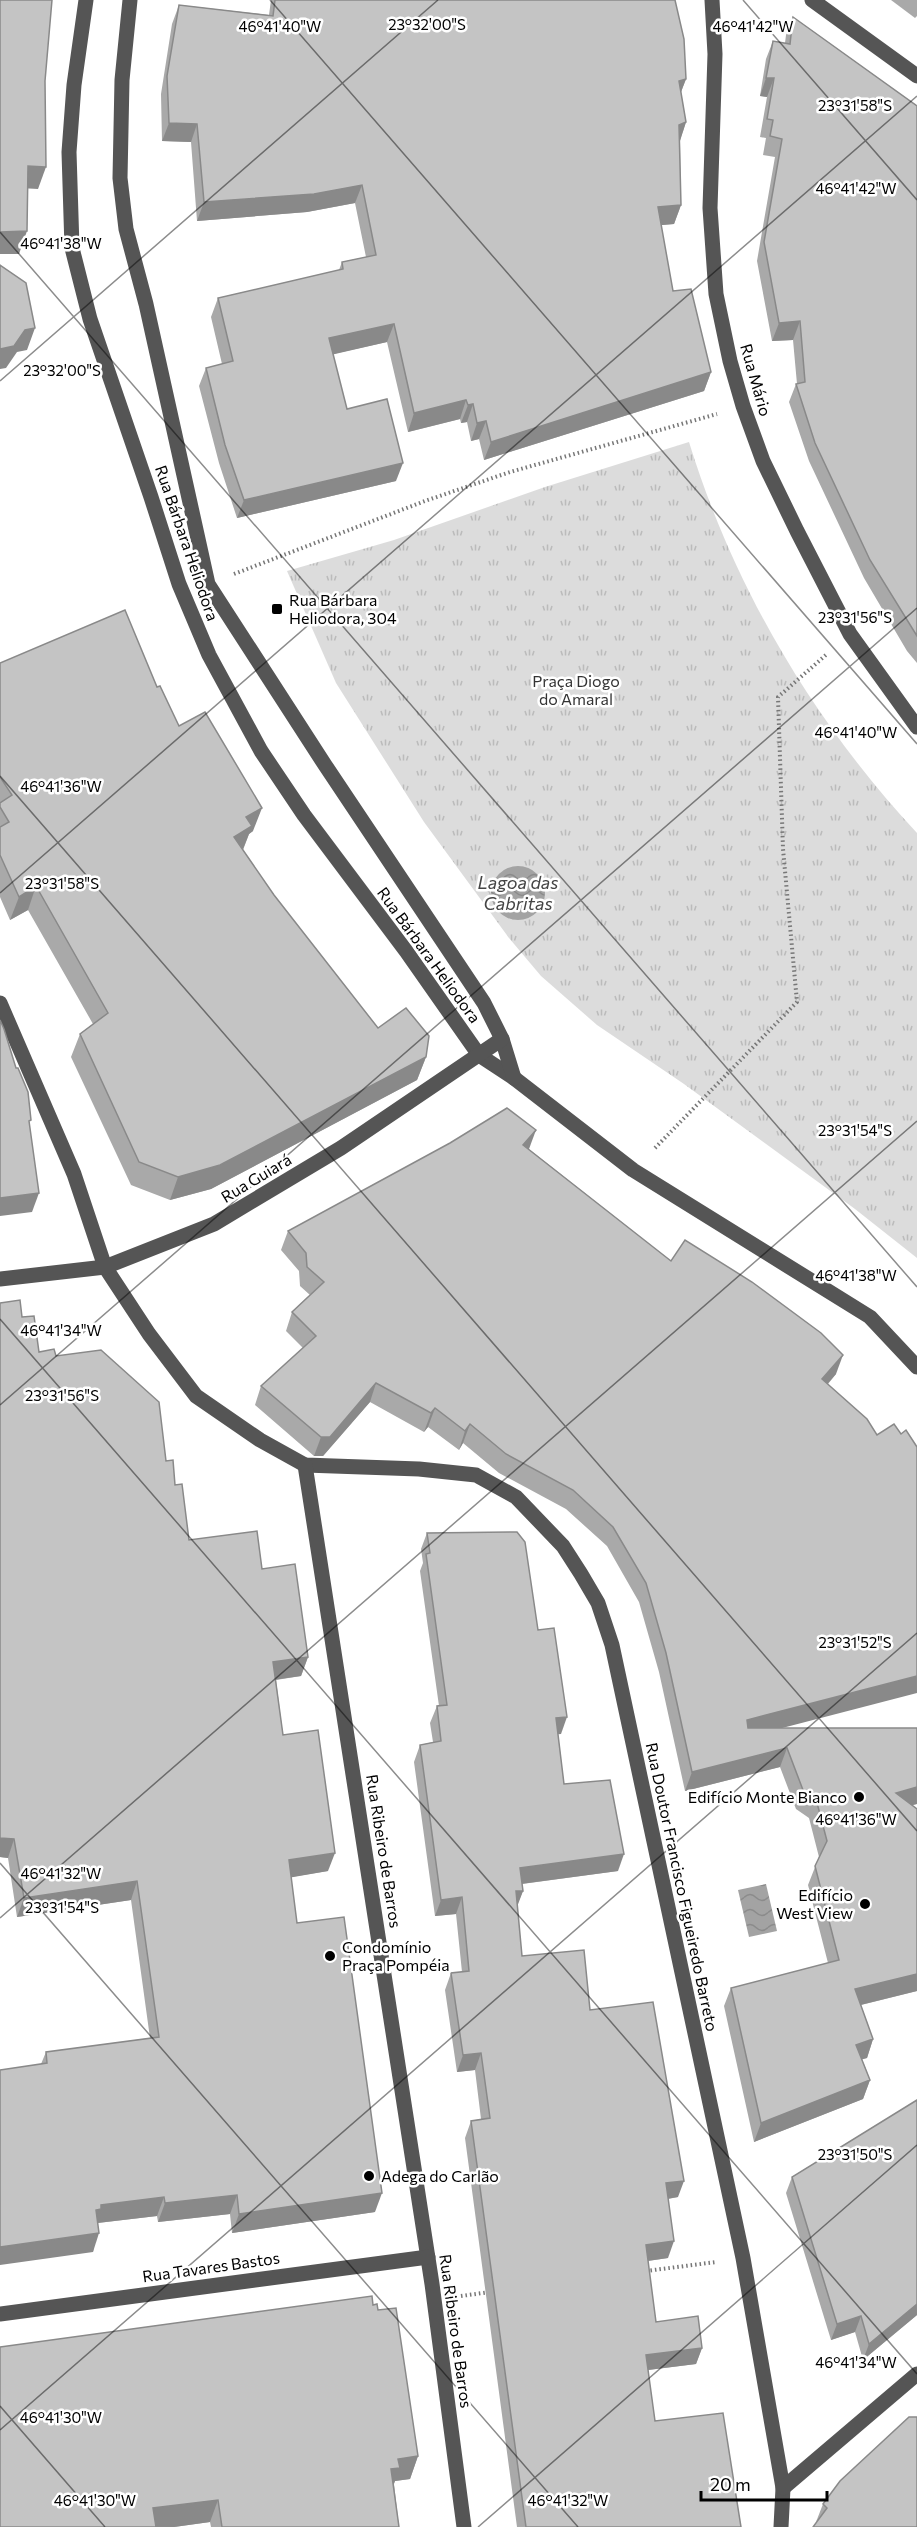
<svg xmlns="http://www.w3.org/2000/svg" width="917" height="2527" viewBox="0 0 917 2527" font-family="Commissioner,sans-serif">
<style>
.park{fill:url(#park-tufts)}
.water{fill:url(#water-waves)}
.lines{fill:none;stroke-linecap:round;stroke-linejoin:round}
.path{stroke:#777;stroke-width:4;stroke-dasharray:1.5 3;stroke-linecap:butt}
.minor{stroke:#555;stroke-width:15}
.wall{fill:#a9a9a9}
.shaded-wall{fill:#898989}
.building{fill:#c4c4c4;stroke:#898989;stroke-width:1.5}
.ticks{fill:none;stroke:#000;stroke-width:1.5;stroke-opacity:0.45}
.poi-dot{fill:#000;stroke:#fff;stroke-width:2}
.labels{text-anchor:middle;stroke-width:5;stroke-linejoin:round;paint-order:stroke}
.street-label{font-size:16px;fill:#000;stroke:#fff}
.poi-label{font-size:16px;fill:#000;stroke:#fff;text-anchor:start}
.park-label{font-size:16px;fill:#333;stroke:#fff}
.water-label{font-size:18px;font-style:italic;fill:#444;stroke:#fff}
.ticks-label{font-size:15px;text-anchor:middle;fill:#000;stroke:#fff;stroke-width:5;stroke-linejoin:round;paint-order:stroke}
</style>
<defs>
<pattern id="park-tufts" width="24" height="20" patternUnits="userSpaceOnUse" patternTransform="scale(1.5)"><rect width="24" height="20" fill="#dcdcdc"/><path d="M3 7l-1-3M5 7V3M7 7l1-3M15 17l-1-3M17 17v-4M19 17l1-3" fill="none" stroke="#bbb"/></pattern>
<pattern id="water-waves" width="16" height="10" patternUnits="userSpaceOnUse" patternTransform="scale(1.5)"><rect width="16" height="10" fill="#a3a3a3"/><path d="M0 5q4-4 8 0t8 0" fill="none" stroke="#8b8b8b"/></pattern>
</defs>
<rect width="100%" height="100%" fill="#fff"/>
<path class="park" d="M689 442C734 588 813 721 917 833V1258L855 1209 684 1084 597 1025 541 976 509 938 424 822 336 683 287 571 394 540 545 487Z"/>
<g class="water">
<circle cx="518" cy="893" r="27"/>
<path d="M766 1884 777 1931 749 1937 738 1890Z"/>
</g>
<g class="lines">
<g class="path">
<path d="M234 574 425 501 510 472 717 414"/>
<path d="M655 1148 797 1002 783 849 778 697 827 654"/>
<path d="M646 2271 716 2262"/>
<path d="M461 2296 490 2292"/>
</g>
<g class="minor">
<path d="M86 0 74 85 69 152 72 248 90 319 151 497 179 584 209 655 261 751 304 815 406 951 479 1055 514 1078 633 1170 870 1317 917 1367"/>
<path d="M130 0 122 80 120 178 126 229 146 304 208 584 325 765 484 1003 502 1039 514 1078"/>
<path d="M712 0 715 54 710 208 716 294 730 361 743 406 763 461 797 531 850 634 917 727"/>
<path d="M812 0 917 76"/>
<path d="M0 1003 74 1174 105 1267 149 1334 196 1396 260 1440 305 1465 419 1469 476 1475 516 1497 563 1546 581 1574 598 1603 612 1645 743 2258 783 2488 781 2527"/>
<path d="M0 1279 105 1267 214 1224 341 1148 502 1039"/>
<path d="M305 1465 432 2284 464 2527"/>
<path d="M0 2314 428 2257"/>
<path d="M783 2488 917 2374"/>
</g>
</g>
<g class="wall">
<path d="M271 0H675L686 79 681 92 686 122 680 140 681 205 674 224 661 225 673 291 711 372 704 391 484 460 479 439 471 441 467 422 461 423 460 419 408 432 387 342 333 354 347 409 396 481 237 518 219 463 199 386 206 368 222 364 211 317 218 298 339 270 342 262 366 257 355 203 307 212 197 221 191 142 162 141 161 94 172 24 179 5 269 15Z"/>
<path d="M891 0H917V16L915 18Z"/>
<path d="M793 17 917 106V663L907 651 864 578 809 461 789 402 796 384H797L793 340 772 341 757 261 775 157 763 155 766 138 760 137 767 97 760 96 766 59 773 41 785 43 786 35Z"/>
<path d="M0 663 157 687 179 726 253 831 249 834 243 850 274 895 378 1028 426 1057 417 1080 211 1189 170 1200 131 1185 71 1057 80 1034 93 1024 28 910 10 920 0 897Z"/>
<path d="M529 1149 671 1261 836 1374 828 1384 782 1728H917V1804L911 1805 917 1809V1991L861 2005 873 2039 867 2058 862 2059 870 2080 863 2099 754 2142 724 2006 731 1988 828 1963 808 1885 819 1857 809 1818 796 1809 780 1767 685 1791 659 1672 639 1602 607 1546 566 1509 499 1473 463 1443 459 1450 428 1427 424 1432 370 1402 323 1456H314L255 1405 261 1386 303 1348 286 1331 292 1312 310 1295 300 1286 299 1271 281 1250 288 1231Z"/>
<path d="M0 1303 22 1317 39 1352 56 1356 166 1461 175 1485 189 1540 262 1569 308 1657 301 1676 276 1680 283 1735 328 1871 291 1877 297 1923 375 2212 232 2233 230 2214 158 2222 157 2216 98 2223 93 2252 41 2064 46 2052 150 2038 131 1900 17 1917 8 1858 0 1857Z"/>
<path d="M427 1533 538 1630 561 1734H558L564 1784 618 1871 522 1884 523 1891 517 1905 522 1956 590 2010 678 2197 668 2199V2258L648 2261 656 2322 702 2348 696 2364 648 2370 655 2421 741 2527H517L465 2138 471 2121 481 2119 475 2070 457 2072 445 1990 451 1973 462 1972 456 1914 435 1916 414 1762 420 1745 433 1742 430 1723 437 1706H439L420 1571 423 1563 421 1549Z"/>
<path d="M917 2100V2315L863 2360 855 2332 831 2340 786 2193 792 2177Z"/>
<path d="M373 2305 378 2310 418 2456 410 2479 395 2481 394 2484 399 2527H211L210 2522 174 2527H0Z"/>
<path d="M917 2417 816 2522 823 2504Z"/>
</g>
<g class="shaded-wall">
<path d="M766 78H774L767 97 760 96Z"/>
<path d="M686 79 679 97V81Z"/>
<path d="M686 122 680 141 679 125Z"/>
<path d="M169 123 197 124 191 142 162 141Z"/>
<path d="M28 166 46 167 38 189 20 188Z"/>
<path d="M362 185 355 203 307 212 197 221 204 202Z"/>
<path d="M681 205 674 224 651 226 658 207Z"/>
<path d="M27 231 19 254H0V232Z"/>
<path d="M800 321 793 340 772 341 779 323Z"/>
<path d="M394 324 387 342 322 357 329 338Z"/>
<path d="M35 328 27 350 17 352 6 368 0 369V349L25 330Z"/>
<path d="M711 372 704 391 484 460 491 442Z"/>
<path d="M466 400 460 419 408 432 414 413Z"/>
<path d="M473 404 467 422 461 423 468 405Z"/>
<path d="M486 421 479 439 471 441 477 423Z"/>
<path d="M403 463 396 481 237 518 244 500Z"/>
<path d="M262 808 253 831 249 834 243 849 234 837 246 817Z"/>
<path d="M36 886 28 910 10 920 19 897Z"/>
<path d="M426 1057 417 1080 211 1189 170 1200 178 1177Z"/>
<path d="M536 1130 529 1149 516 1164 523 1145Z"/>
<path d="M39 1193 32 1212 0 1216V1198Z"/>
<path d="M843 1355 836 1374 816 1397 822 1379Z"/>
<path d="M376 1383 370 1402 323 1456H314L321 1437Z"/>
<path d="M435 1408 428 1427 424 1432 431 1413Z"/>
<path d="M470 1424 463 1443 459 1450 465 1431Z"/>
<path d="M308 1657 301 1676 266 1681 273 1662Z"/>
<path d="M917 1676V1693L740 1739 747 1720Z"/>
<path d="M567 1717 561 1734 550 1735 556 1718Z"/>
<path d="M787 1748 780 1767 685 1791 692 1772Z"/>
<path d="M917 1787V1804L889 1811 896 1793Z"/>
<path d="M0 1838 14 1839 8 1858 0 1857Z"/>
<path d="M335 1853 328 1871 282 1879 289 1860Z"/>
<path d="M624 1854 618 1871 513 1885 520 1868Z"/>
<path d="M137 1881 131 1900 17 1917 24 1898Z"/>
<path d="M516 1891H523L517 1907Z"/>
<path d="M462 1897 456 1914 435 1916 441 1900Z"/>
<path d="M917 1974V1991L848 2008 855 1989Z"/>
<path d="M873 2039 867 2058 849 2063 856 2045Z"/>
<path d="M481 2053 475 2070 457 2072 463 2055Z"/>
<path d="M870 2080 863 2099 754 2142 761 2123Z"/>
<path d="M684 2181 678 2197 660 2200 666 2183Z"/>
<path d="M382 2193 375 2212 232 2233 239 2214Z"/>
<path d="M237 2195 230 2214 158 2222 165 2203Z"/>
<path d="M164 2197 157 2216 97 2223 96 2210 101 2205Z"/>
<path d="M99 2233 93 2252 0 2265V2247Z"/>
<path d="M674 2241 668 2258 640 2262 646 2245Z"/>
<path d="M917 2304V2315L863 2360 869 2344Z"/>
<path d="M861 2316 855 2332 831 2340 837 2324Z"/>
<path d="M702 2348 696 2364 640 2371 646 2355Z"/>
<path d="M418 2456 410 2479 395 2481 391 2490V2469L398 2459Z"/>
<path d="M218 2500 210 2522 174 2527H147L153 2508Z"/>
</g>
<g class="building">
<path d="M0 0H52L45 81 46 167 28 166 27 231 0 232Z"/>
<path d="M275 0H675L684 39 686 79 679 81 686 122 679 125 681 205 658 207 673 291 691 289 711 372 491 442 486 421 477 423 473 404 468 405 466 400 414 413 394 324 329 338 347 409 387 399 403 463 244 500 225 445 206 368 233 361 218 298 343 269 342 262 376 255 362 185 314 194 204 202 197 124 169 123 167 76 179 5 273 16Z"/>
<path d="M793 17 917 106V636L870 560 815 443 796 384 805 382 800 321 779 323 764 242 782 139 770 136 773 120 767 119 774 78H766L773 41 790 44Z"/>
<path d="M0 265 26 283 35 328 25 330 14 346 0 349Z"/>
<path d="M125 610 157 687 160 686 179 726 205 712 262 808 246 817 252 826 234 837 274 895 378 1028 406 1008 429 1036 426 1057 220 1165 178 1177 139 1162 80 1034 108 1013 36 886 19 897 0 855V827L9 822 0 807V803L12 795 0 777V663Z"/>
<path d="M0 1020 4 1029 16 1068H18L28 1092 31 1120 29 1121 39 1193 0 1198Z"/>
<path d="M507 1108 536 1130 523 1145 671 1261 685 1240 752 1282 821 1333 843 1355 822 1379 867 1419 877 1435 894 1424 901 1434 906 1430 917 1447V1676L747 1720 748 1728H917V1787L896 1793 917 1809V1974L855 1989 873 2039 856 2045 870 2080 761 2123 731 1988 839 1960 815 1866 827 1841 816 1799 803 1790 787 1748 692 1772 666 1653 646 1583 613 1527 573 1490 506 1454 470 1424 465 1431 435 1408 431 1413 376 1383 330 1437H321L261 1386 316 1336 292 1312 324 1282 307 1267 306 1253 288 1231 450 1143Z"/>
<path d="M20 1300 22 1317 34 1316 39 1352 54 1349 56 1356 101 1350 159 1402 166 1461 173 1460 175 1485 182 1484 189 1540 257 1531 262 1569 295 1564 308 1657 273 1662 283 1735 318 1730 335 1853 289 1860 297 1923 344 1917 382 2193 239 2214 237 2195 165 2203 164 2197 101 2205V2209L96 2210 99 2233 0 2247V2070L47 2063 46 2052 159 2037 137 1881 24 1898 14 1839 0 1838V1303Z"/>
<path d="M517 1532 525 1542 538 1630 554 1628 567 1717 556 1718 564 1784 610 1780 624 1854 520 1868 523 1891H516L522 1956 584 1950 590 2010 653 2002 684 2181 666 2183 674 2241 646 2245 656 2322 698 2316 702 2348 646 2355 655 2421 723 2413 741 2527H526L471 2121 490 2118 481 2053 463 2055 451 1973 469 1971 462 1897 441 1900 420 1745 441 1741 437 1706 447 1705 426 1554 430 1553 427 1533Z"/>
<path d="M917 2100V2304L869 2344 861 2316 837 2324 792 2177Z"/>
<path d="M372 2296 373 2305 377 2304 378 2310 396 2308 418 2456 398 2459 400 2468 391 2469 399 2527H222L218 2500 153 2508 156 2527H0V2347Z"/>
<path d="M909 2417H917V2527H813L827 2508 823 2504 840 2481Z"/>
</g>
<path class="ticks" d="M270 0 917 744M743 0 917 200M0 232 917 1287M0 381 438 0M0 776 917 1831M0 893 917 96M0 1319 917 2374M0 1405 917 608M0 1863 578 2527M0 1918 917 1121M0 2406 105 2527M0 2430 917 1633M478 2527 917 2145"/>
<g class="poi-dot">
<rect x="271" y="603" width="12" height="12" rx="3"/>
<circle cx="859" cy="1797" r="6"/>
<circle cx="865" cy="1904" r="6"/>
<circle cx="330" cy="1956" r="6"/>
<circle cx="369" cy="2176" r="6"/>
</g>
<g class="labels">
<g class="street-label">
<text transform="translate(756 380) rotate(74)" y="6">Rua Mário</text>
<text transform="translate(187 543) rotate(71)" y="6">Rua Bárbara Heliodora</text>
<text transform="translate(429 955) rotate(54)" y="6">Rua Bárbara Heliodora</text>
<text transform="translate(256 1178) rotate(-31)" y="6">Rua Guiará</text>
<text transform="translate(384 1851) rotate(81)" y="6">Rua Ribeiro de Barros</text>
<text transform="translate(682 1887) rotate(78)" y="6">Rua Doutor Francisco Figueiredo Barreto</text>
<text transform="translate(211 2267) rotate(-8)" y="6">Rua Tavares Bastos</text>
<text transform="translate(456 2331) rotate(82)" y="6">Rua Ribeiro de Barros</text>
</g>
<g class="poi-label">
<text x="289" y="606">Rua Bárbara<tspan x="289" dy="18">Heliodora, 304</tspan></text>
<text x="847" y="1803" text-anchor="end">Edifício Monte Bianco</text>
<text x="853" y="1901" text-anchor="end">Edifício<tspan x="853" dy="18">West View</tspan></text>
<text x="342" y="1953">Condomínio<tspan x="342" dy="18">Praça Pompéia</tspan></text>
<text x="381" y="2182">Adega do Carlão</text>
</g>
<g class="park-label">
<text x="576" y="687">Praça Diogo<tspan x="576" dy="18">do Amaral</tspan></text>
</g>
<g class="water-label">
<text x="518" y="889">Lagoa das<tspan x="518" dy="21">Cabritas</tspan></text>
</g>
</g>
<g class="ticks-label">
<text x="427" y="30">23°32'00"S</text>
<text x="280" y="32">46°41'40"W</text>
<text x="753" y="32">46°41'42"W</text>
<text x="855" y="111">23°31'58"S</text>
<text x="856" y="194">46°41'42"W</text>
<text x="61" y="249">46°41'38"W</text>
<text x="62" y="376">23°32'00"S</text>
<text x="855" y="623">23°31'56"S</text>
<text x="856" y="738">46°41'40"W</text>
<text x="61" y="792">46°41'36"W</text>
<text x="62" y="889">23°31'58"S</text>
<text x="855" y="1136">23°31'54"S</text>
<text x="856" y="1281">46°41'38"W</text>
<text x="61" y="1336">46°41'34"W</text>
<text x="62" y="1401">23°31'56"S</text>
<text x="855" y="1648">23°31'52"S</text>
<text x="856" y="1825">46°41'36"W</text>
<text x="61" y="1879">46°41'32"W</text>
<text x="62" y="1913">23°31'54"S</text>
<text x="855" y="2160">23°31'50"S</text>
<text x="856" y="2368">46°41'34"W</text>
<text x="61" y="2423">46°41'30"W</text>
<text x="95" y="2506">46°41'30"W</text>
<text x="568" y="2506">46°41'32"W</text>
</g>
<path d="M701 2491v9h126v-9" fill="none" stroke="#000000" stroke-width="3"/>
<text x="710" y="2491" font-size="18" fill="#000000" stroke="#ffffff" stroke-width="4.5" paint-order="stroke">20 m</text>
</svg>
